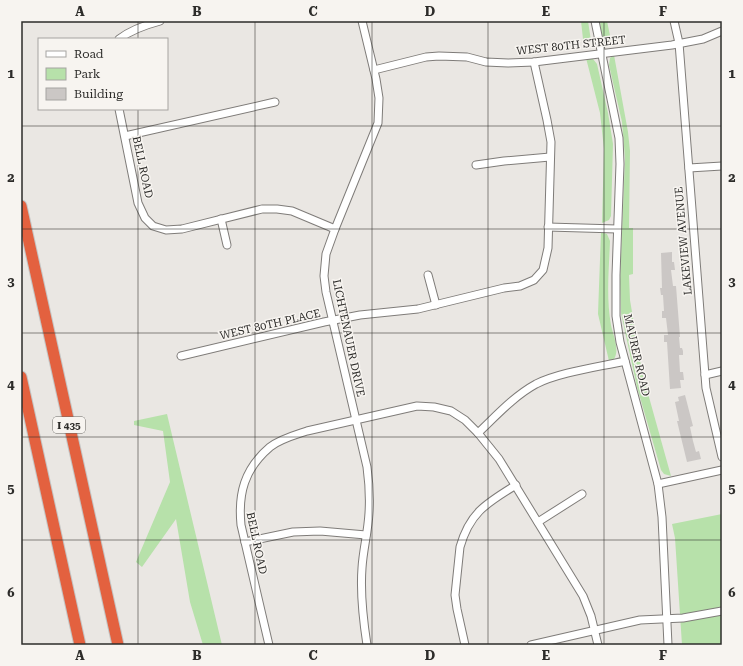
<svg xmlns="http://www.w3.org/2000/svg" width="743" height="666" viewBox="0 0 743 666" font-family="'Roboto Serif',serif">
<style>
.green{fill:#b7e1aa}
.building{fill:#cbc7c5}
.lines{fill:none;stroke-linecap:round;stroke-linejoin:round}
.minor-casing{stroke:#7f7c79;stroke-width:9}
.highway-casing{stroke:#c4c4c3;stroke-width:13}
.minor{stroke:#fff;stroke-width:7}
.highway{stroke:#e3613f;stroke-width:11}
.grid{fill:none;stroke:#2d2c2a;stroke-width:1;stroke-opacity:0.55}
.labels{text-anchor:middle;stroke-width:3;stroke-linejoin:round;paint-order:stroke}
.shield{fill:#f7f4f0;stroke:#6a6865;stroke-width:1}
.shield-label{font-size:10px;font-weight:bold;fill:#2d2c2a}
.street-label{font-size:11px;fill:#2d2c2a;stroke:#f7f4f0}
.neatline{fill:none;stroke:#2d2c2a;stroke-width:1.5}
.grid-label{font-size:13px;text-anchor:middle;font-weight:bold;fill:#2d2c2a}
</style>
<rect width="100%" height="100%" fill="#eae7e3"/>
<g class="green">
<path d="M581 21H588L591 41 588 47 584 48Z"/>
<path d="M600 21H607L612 45C601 44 601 30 600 21Z"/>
<path d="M614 55 628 132 630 151 629 228H633V274L629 275 630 300 642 372 671 476 664 474 661 470 637 387 621 313 620 282 625 158 622 122 609 65 610 58Z"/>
<path d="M586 58 593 59 597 64 608 113 613 144 611 216 609 220 602 223 604 149 600 113Z"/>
<path d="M601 232 607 234 610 241C609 269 606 297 611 325 613 335 620 350 614 359L609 361 598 314Z"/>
<path d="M167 414 222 645H203L190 602 176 519 142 567 136 562 170 482 163 431 134 425V421Z"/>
<path d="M722 514V645H682L675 538 672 524Z"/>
</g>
<g class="building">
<path d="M672 252V262H674L675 270H671L673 286H676L680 337H679L680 348H682L683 351V355H679L680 372H683L684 380H680L681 388 670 389 667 342H664V335H668L666 318H662V311H664L663 295H661L660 288H662L661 253Z"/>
<path d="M685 395 693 426 690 427 693 441 696 452 699 451 701 459 687 462 677 421H679L675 402 679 401 678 397Z"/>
</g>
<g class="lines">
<g class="minor-casing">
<g id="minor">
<path d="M362 21 376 79 379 98 378 123 335 229 326 254 324 276 326 292 367 467C369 482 370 498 369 513 368 532 363 550 362 568 360 594 363 619 367 645"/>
<path d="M595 21 619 138 620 164 616 275V316L620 342 658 484 662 517 668 645"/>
<path d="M674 21 679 43 706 388 722 457"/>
<path d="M119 39C131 30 145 25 160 21"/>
<path d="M374 70 426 57 439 56 467 57 486 62 508 63 534 62 672 45 703 39 722 31"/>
<path d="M119 109 138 203 145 218 153 226 166 230 182 229 262 209H277L292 211 335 229"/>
<path d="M125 136 275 102"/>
<path d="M476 165 504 161 550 157"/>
<path d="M689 168 722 166"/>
<path d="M221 219 227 245"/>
<path d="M548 227 617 229"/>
<path d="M428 275 436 305"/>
<path d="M181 356 324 322 360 315 418 309 504 288 520 286 534 280 543 270 548 248 551 142 547 120 534 62"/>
<path d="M705 375 722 371"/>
<path d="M478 433C496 416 514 396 536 384 560 372 599 367 625 361"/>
<path d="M658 484 722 470"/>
<path d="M538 522 582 494"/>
<path d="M245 542 293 532 320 531 366 535"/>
<path d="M269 645 241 525C238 494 244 469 270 447 280 439 295 435 307 431L417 406 434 407 451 411 465 420 478 433 499 459 583 596 591 616 598 645"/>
<path d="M465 645 457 609 455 595 460 547C470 512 487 503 516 485"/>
<path d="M531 645 640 620 683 618 722 611"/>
</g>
</g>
<g class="highway-casing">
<g id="highway">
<path d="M21 206 118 645"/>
<path d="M21 377 80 645"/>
</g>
</g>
<use href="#minor" class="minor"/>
<use href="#highway" class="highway"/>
</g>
<path class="grid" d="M138 21V39M255 21V645M372 21V645M488 21V645M604 21V645M138 109V645M21 126H722M21 229H722M21 333H722M21 437H722M21 540H722"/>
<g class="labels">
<rect class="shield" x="53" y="417" width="32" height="16" rx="3"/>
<g class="shield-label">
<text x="69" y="429">I 435</text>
</g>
<g class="street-label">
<text transform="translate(571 45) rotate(-6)" y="4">WEST 80TH STREET</text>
<text transform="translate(143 167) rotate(78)" y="4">BELL ROAD</text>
<text transform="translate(683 241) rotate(-95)" y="4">LAKEVIEW AVENUE</text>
<text transform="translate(270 324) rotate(-13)" y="4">WEST 80TH PLACE</text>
<text transform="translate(349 338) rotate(78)" y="4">LICHTENAUER DRIVE</text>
<text transform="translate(637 355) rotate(77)" y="4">MAURER ROAD</text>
<text transform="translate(257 543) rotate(78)" y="4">BELL ROAD</text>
</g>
</g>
<rect width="743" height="666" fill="none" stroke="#f7f4f0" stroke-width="44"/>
<rect x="38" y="38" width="130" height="72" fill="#f7f4f0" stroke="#a6a4a1"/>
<rect x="46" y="51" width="20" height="6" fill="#ffffff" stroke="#a6a4a1"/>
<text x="74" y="58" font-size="12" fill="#2d2c2a">Road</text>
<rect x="46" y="68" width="20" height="12" fill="#b7e1aa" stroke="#a6a4a1"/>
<text x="74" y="78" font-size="12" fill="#2d2c2a">Park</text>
<rect x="46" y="88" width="20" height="12" fill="#cbc7c5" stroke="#a6a4a1"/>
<text x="74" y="98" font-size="12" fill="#2d2c2a">Building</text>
<rect x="22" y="22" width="699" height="622" class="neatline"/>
<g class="grid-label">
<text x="80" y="16">A</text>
<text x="197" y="16">B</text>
<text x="313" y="16">C</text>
<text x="430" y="16">D</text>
<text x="546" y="16">E</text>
<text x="663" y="16">F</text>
<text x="11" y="78">1</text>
<text x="732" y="78">1</text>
<text x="11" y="182">2</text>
<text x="732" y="182">2</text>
<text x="11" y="286">3</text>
<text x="732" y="286">3</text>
<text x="11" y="389">4</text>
<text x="732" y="389">4</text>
<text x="11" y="493">5</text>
<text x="732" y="493">5</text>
<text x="11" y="597">6</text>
<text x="732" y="597">6</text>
<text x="80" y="660">A</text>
<text x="197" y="660">B</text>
<text x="313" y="660">C</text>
<text x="430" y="660">D</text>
<text x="546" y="660">E</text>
<text x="663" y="660">F</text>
</g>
</svg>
